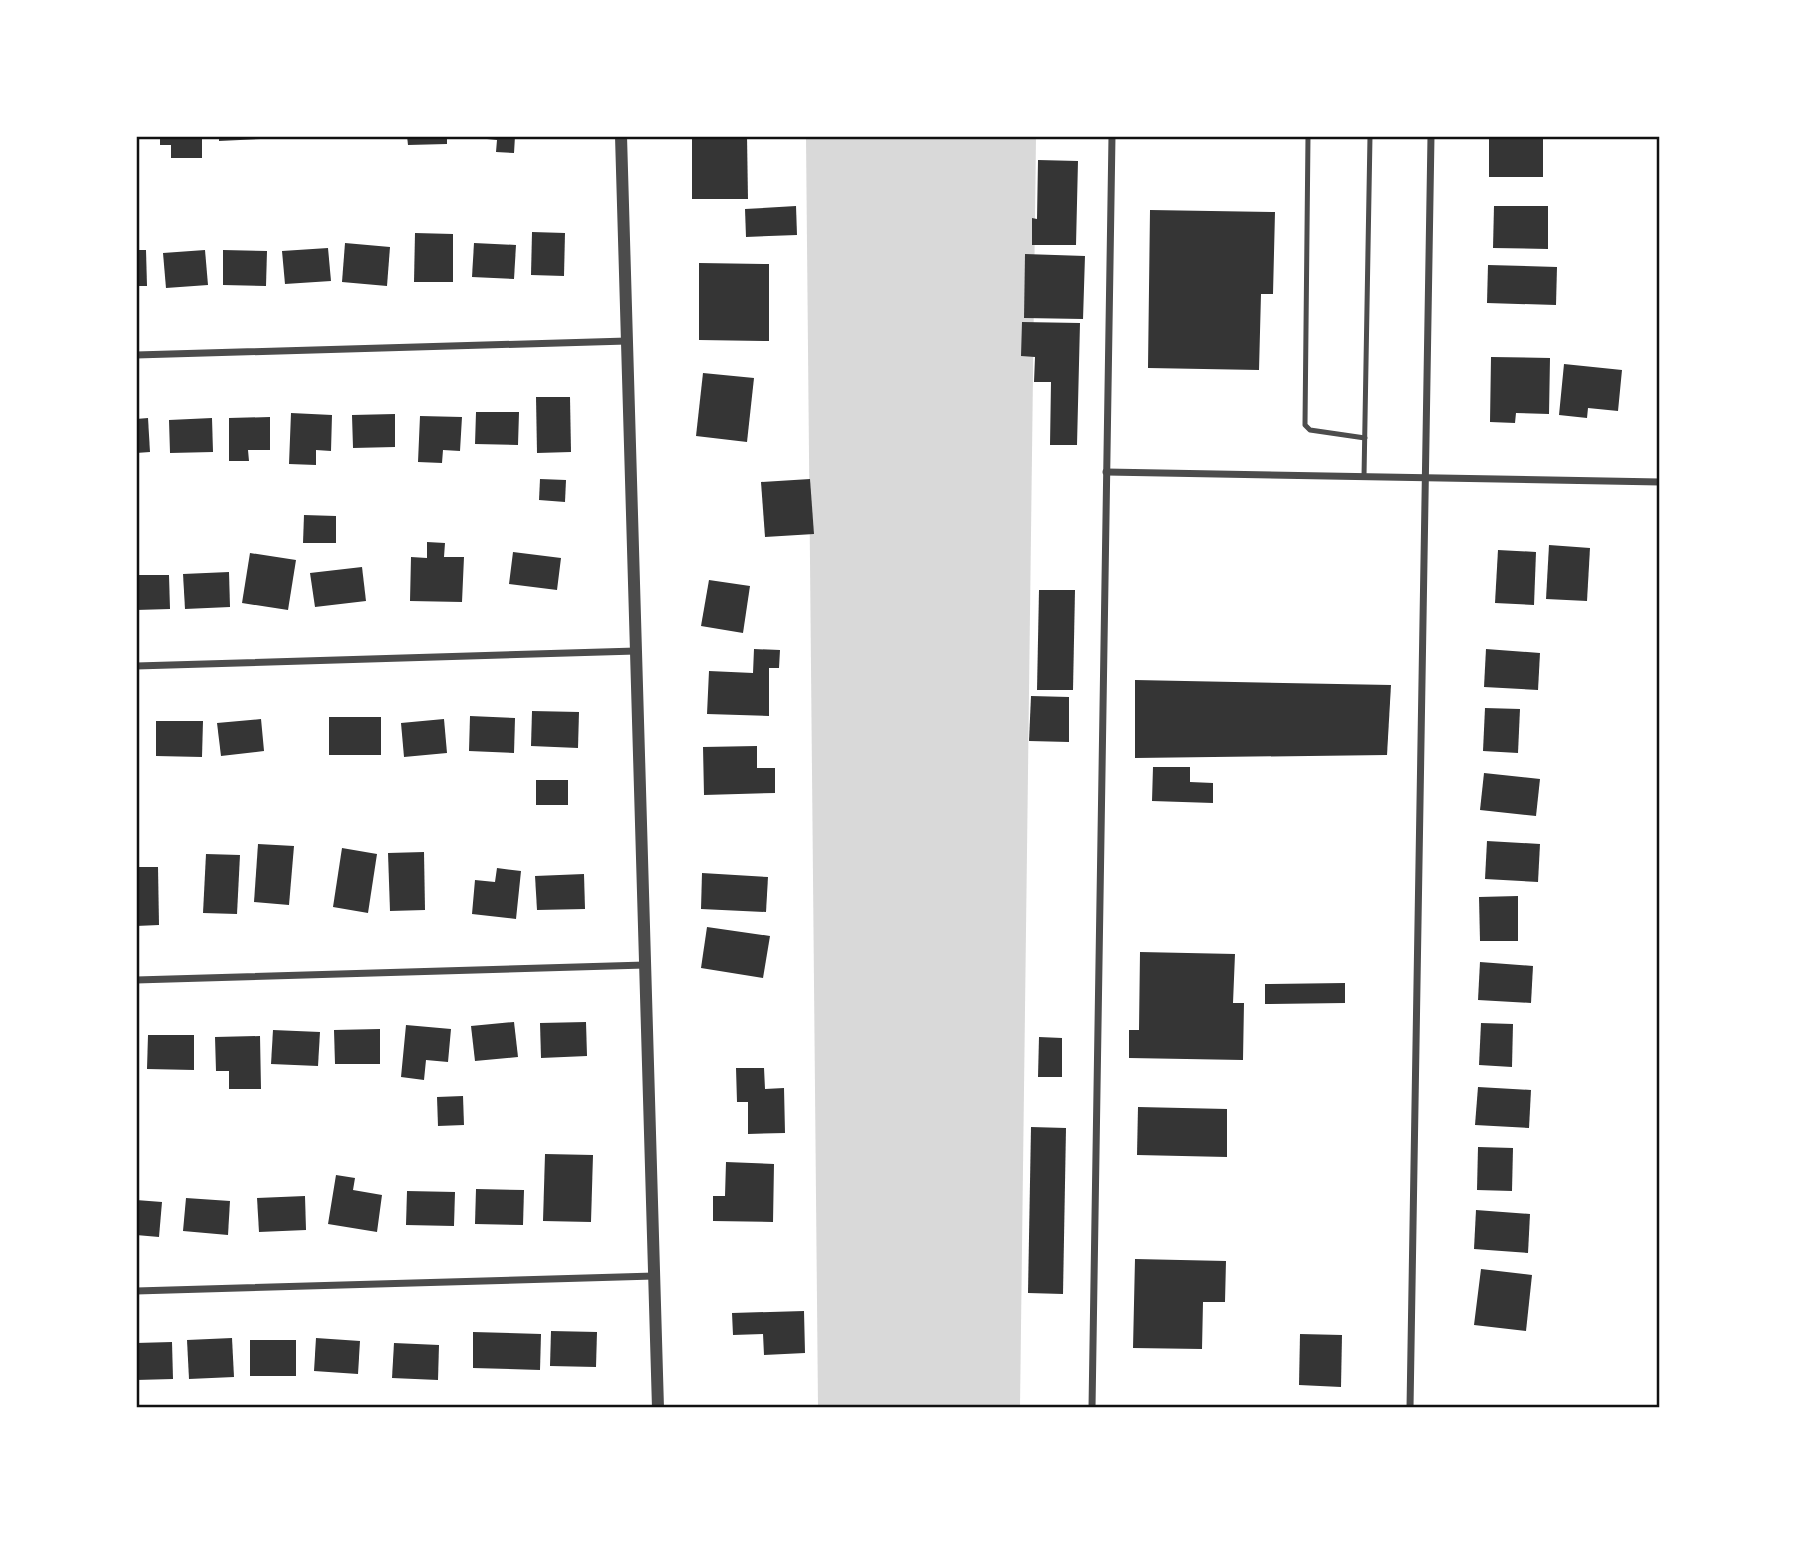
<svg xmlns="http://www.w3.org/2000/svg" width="1796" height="1544" viewBox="0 0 1796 1544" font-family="'Alegreya Sans',sans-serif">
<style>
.water{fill:#d9d9d9}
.building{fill:#353535}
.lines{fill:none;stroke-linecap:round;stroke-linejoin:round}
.service{stroke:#4c4c4c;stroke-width:5}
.minor{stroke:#4c4c4c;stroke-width:7}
.tertiary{stroke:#4c4c4c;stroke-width:12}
.neatline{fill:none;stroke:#111;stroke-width:2.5}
</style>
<rect width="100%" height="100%" fill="#fff"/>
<path class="water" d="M806 137H1036L1020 1407H818Z"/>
<g class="building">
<path d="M160 136H202V158H171V145H160Z"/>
<path d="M219 136H261V139L219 141Z"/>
<path d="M407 136H447V144L408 145Z"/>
<path d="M477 136H515L514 153 496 152 497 140 477 138Z"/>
<path d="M692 136H747L748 199H692Z"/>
<path d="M1489 138 1543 139V177H1489Z"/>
<path d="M1038 160 1078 161 1076 245H1032V218L1037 219Z"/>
<path d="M796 206 797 235 746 237 745 209Z"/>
<path d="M1494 206H1548V249L1493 248Z"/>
<path d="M1150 210 1275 212 1273 294H1261L1259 370 1148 368Z"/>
<path d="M532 232 565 233 564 276 531 275Z"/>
<path d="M415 233 453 234V282H414Z"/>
<path d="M345 243 390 247 387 286 342 282Z"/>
<path d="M474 243 516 245 514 279 472 277Z"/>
<path d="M328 248 331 281 285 284 282 251Z"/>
<path d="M136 250H146L147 286H136Z"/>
<path d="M205 250 208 285 166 288 163 253Z"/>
<path d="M223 250 267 251 266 286 223 285Z"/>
<path d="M1025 254 1085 256 1083 319 1024 318Z"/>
<path d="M699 263 769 264V341L699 340Z"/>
<path d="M1488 265 1557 267 1556 305 1487 303Z"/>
<path d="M1022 322 1080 323 1077 445H1050L1051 382H1034L1035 357 1021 356Z"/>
<path d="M1491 357 1550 358 1549 414 1516 413 1515 423 1490 422Z"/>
<path d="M1564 364 1622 370 1618 411 1588 408 1587 418 1559 415Z"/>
<path d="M703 373 754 378 747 442 696 436Z"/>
<path d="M536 397H570L571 452 537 453Z"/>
<path d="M476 412H519L518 445 475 444Z"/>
<path d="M291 413 332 415 331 451 316 450V465L289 464Z"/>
<path d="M395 414V447L353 448 352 415Z"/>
<path d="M420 416 462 417 460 451 443 450 442 463 418 462Z"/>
<path d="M270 417V450H248L249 461H229V418Z"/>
<path d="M148 418 150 452 136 453V419Z"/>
<path d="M212 418 213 452 170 453 169 420Z"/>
<path d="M540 479 566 480 565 502 539 500Z"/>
<path d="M810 479 814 534 765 537 761 482Z"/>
<path d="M304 515 336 516V543H303Z"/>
<path d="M427 542 445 543 444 557H464L462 602 410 601 411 557 427 558Z"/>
<path d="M1549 545 1590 548 1587 601 1546 599Z"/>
<path d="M1498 550 1536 552 1534 605 1495 603Z"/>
<path d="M513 552 561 558 557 590 509 584Z"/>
<path d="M250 553 296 560 288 610 242 603Z"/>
<path d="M362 567 366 601 315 607 310 573Z"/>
<path d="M229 572 230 607 185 609 183 574Z"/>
<path d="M136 575H169L170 609 136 610Z"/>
<path d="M709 580 750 586 743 633 701 626Z"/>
<path d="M1039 590H1075L1073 690H1037Z"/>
<path d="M754 649 780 650 779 668H769V716L707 714 709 671 753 673Z"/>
<path d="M1486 649 1540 653 1538 690 1484 687Z"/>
<path d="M1135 680 1391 685 1387 755 1135 758Z"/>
<path d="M1031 696 1069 697V742L1029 741Z"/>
<path d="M1485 708 1520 709 1518 753 1483 751Z"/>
<path d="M532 711 579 712 578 748 531 746Z"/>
<path d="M470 716 515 718 514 753 469 751Z"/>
<rect x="329" y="717" width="52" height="38"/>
<path d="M261 719 264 751 221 756 217 723Z"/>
<path d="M444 719 447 753 404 757 401 723Z"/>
<path d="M156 721H203L202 757 156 756Z"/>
<path d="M757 746V768H775V793L704 795 703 747Z"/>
<path d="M1153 767H1190V782L1213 783V803L1152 801Z"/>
<path d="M1484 773 1540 779 1536 816 1480 810Z"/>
<rect x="536" y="780" width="32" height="25"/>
<path d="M1487 841 1540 844 1538 882 1485 879Z"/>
<path d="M258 844 294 846 289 905 254 902Z"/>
<path d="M342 848 377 854 368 913 333 907Z"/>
<path d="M424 852 425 910 390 911 388 853Z"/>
<path d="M206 854 240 855 237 914 203 913Z"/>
<path d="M136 867H158L159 925 136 926Z"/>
<path d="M497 868 521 871 516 919 472 914 475 880 495 882Z"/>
<path d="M702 873 768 877 766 912 701 909Z"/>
<path d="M584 874 585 909 537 910 535 876Z"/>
<path d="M1518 896V941H1480L1479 897Z"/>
<path d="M707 927 770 936 763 978 701 968Z"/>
<path d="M1140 952 1235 954 1233 1003H1244L1243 1060 1129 1058V1030H1139Z"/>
<path d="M1480 962 1533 966 1531 1003 1478 1000Z"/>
<path d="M1345 983V1003L1265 1004V984Z"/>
<path d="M514 1022 518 1057 475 1061 471 1026Z"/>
<path d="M586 1022 587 1056 541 1058 540 1023Z"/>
<path d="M1481 1023 1513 1024 1512 1067 1479 1065Z"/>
<path d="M406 1025 451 1029 448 1062 426 1060 424 1080 401 1077Z"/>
<path d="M380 1029V1064H335L334 1030Z"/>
<path d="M273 1030 320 1032 318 1066 271 1064Z"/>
<path d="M148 1035H194V1070L147 1069Z"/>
<path d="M260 1036 261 1089H229V1071H216L215 1037Z"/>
<path d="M1039 1037 1062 1038V1077H1038Z"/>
<path d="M736 1068H764L765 1089 784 1088 785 1133 748 1134V1102H737Z"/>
<path d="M1478 1087 1531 1090 1529 1128 1475 1125Z"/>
<path d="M463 1096 464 1125 438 1126 437 1097Z"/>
<path d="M1138 1107 1227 1109V1157L1137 1155Z"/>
<path d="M1031 1127 1066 1128 1063 1294 1028 1293Z"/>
<path d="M1478 1147 1513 1148 1512 1191 1477 1190Z"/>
<path d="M545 1154 593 1155 591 1222 543 1221Z"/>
<path d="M726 1162 774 1164 773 1222 713 1221V1196H725Z"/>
<path d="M336 1175 355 1178 353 1190 382 1195 377 1232 328 1224Z"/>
<path d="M476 1189 524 1190 523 1225 475 1224Z"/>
<path d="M407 1191 455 1192 454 1226 406 1225Z"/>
<path d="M305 1196 306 1230 259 1232 257 1198Z"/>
<path d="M186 1198 230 1201 228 1235 183 1231Z"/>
<path d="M136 1200 162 1202 159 1237 136 1235Z"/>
<path d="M1476 1210 1530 1214 1528 1253 1474 1249Z"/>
<path d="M1135 1259 1226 1261 1225 1302H1203L1202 1349 1133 1348Z"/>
<path d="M1481 1269 1532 1275 1526 1331 1474 1325Z"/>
<path d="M804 1311 805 1353 764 1355 763 1334 733 1335 732 1313Z"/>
<path d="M551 1331 597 1332 596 1367 550 1366Z"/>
<path d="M473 1332 541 1334 540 1370 473 1368Z"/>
<path d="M1300 1334 1342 1335 1341 1387 1299 1385Z"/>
<path d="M232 1338 234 1377 189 1379 187 1340Z"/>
<path d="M316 1338 360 1341 358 1374 314 1371Z"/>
<rect x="250" y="1340" width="46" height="36"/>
<path d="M172 1342 173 1379 136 1380V1343Z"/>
<path d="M394 1343 439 1345 438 1380 392 1378Z"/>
</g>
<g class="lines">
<g class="service">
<path d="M1308 136 1305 425 1310 430 1365 438"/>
<path d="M1364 477 1370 136"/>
</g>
<g class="minor">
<path d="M136 355 627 341"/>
<path d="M1106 472 1660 482"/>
<path d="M136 666 636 651"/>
<path d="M136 980 645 965"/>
<path d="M136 1291 654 1276"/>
<path d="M1092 1408 1112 136"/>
<path d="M1410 1408 1431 136"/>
</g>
<path class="tertiary" d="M621 136 658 1408"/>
</g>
<rect width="1796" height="1544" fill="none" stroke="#ffffff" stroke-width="276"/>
<rect x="138" y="138" width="1520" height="1268" class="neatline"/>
</svg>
